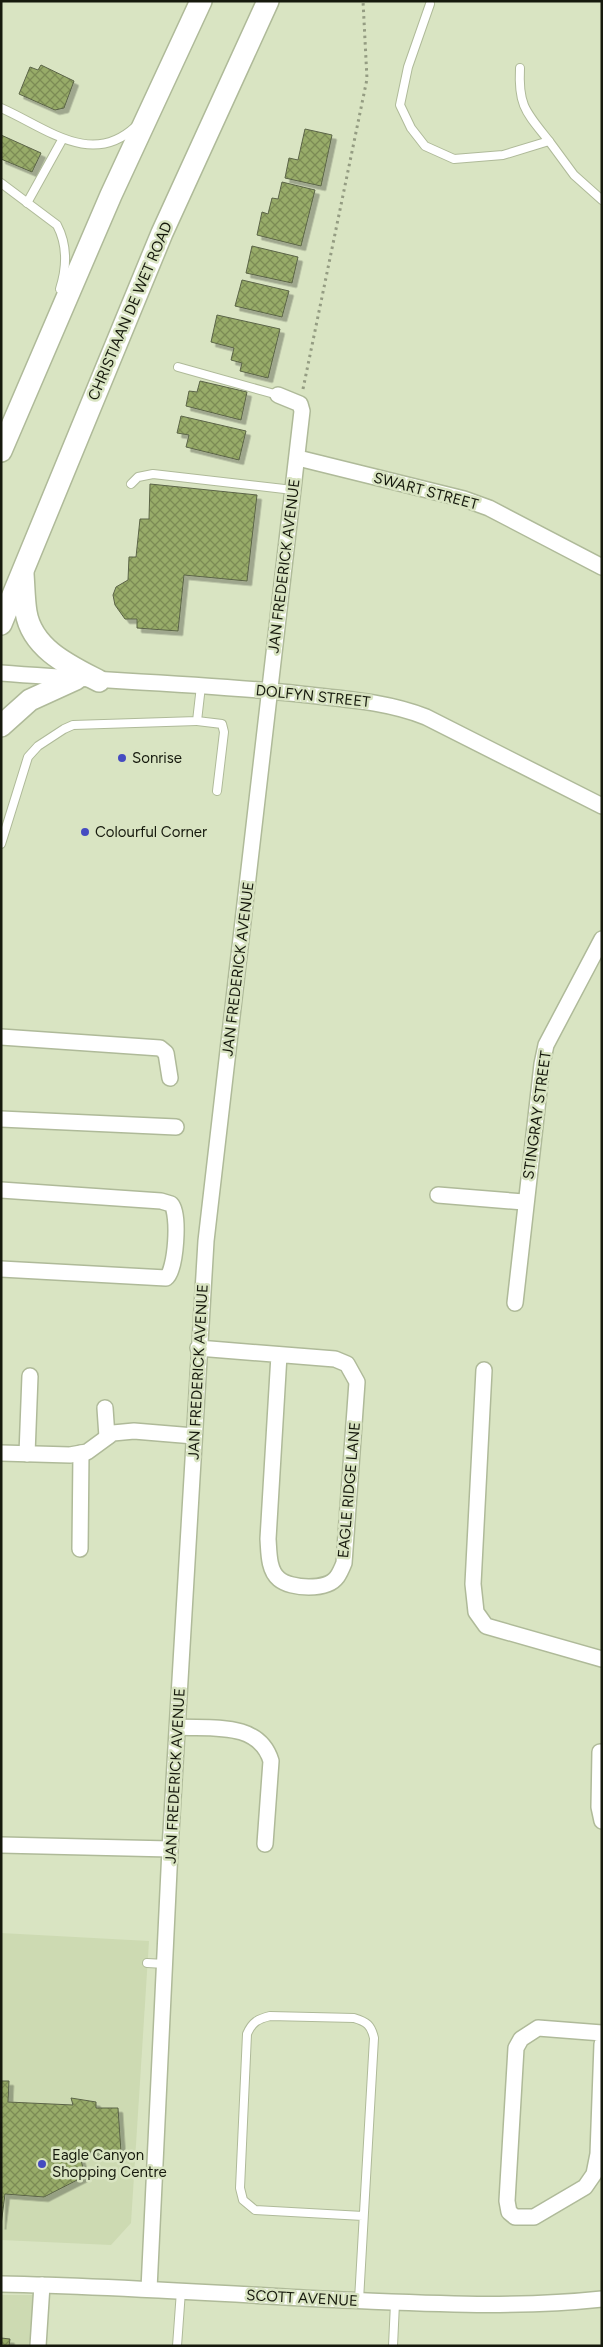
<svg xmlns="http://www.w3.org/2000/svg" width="603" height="2347" viewBox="0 0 603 2347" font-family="Figtree,sans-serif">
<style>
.built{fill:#cddab2}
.building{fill:url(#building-cross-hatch);stroke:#5b6447;filter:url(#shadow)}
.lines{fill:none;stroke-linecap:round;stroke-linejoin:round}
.service-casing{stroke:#afba99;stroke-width:10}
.minor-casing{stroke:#afba99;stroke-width:18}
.secondary-casing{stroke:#afba99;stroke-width:24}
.path{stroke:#949c82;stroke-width:3;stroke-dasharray:2.5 4;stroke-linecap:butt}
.service{stroke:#fff;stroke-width:8}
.minor{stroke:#fff;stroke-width:15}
.secondary{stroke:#fff;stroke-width:21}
.poi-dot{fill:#454bc1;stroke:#d9e4c2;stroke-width:2}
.labels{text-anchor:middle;stroke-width:5;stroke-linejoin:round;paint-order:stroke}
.street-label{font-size:15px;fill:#16190d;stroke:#d9e4c2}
.poi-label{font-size:15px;fill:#16190d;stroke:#d9e4c2;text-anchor:start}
</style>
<defs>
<pattern id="building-cross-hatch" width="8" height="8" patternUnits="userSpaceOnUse" patternTransform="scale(1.25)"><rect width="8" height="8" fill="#98ac69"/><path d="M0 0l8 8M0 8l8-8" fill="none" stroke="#7b8b55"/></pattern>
<filter id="shadow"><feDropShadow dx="4.5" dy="4.5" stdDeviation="0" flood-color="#0004"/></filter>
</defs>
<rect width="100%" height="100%" fill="#d9e4c2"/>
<g class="built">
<path d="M1 1933 149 1941 131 2223 111 2245 1 2240Z"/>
<path d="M1 2295H35L32 2346H1Z"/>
</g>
<g class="building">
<path d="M41 65 74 81 64 108 55 110 19 94 30 67 38 70Z"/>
<path d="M305 129 332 135 321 186 285 178 289 158 298 160Z"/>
<path d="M1 135 41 153 32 172 1 159Z"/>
<path d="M282 182 315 190 301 246 257 235 262 212 268 214 272 198 278 199Z"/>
<path d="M252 246 298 257 292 283 246 273Z"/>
<path d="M242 280 289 291 282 317 235 306Z"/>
<path d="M217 315 280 329 268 378 240 371 242 363 231 360 234 348 211 342Z"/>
<path d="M200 381 247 392 241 420 186 406 189 391 197 392Z"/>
<path d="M181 416 246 431 239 460 186 447 189 435 177 433Z"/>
<path d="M150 484 257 495 247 581 184 575 178 631 137 628V619H125L115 605 113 595 116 587 128 580 129 557H136L140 519H149Z"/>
<path d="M1 2081H9L8 2102 73 2105 71 2098 96 2102V2108H118L121 2152H79L85 2176 44 2197 5 2194 1 2225Z"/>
<path d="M1 2338 10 2339 9 2346H1Z"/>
</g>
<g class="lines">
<g class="service-casing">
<g id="service">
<path d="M430 4 408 67 400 105 411 128 425 146 454 159 503 155 549 141 574 175 602 200"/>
<path d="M520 68C518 106 526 112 549 141"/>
<path d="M1 108C45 127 91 168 135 127"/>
<path d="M1 183 57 225C68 246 67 267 60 289"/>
<path d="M27 203 62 140"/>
<path d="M178 367 278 395"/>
<path d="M131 484 138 477 153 474 293 490"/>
<path d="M197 721 222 724 224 732 217 791"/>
<path d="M1 844 28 757 38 746 64 729 73 725 197 721 201 686"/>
<path d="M147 1963 165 1964"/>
<path d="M359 2300 374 2038C371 2025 367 2022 354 2018L270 2016C258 2019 252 2022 247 2034L240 2188 243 2200 255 2210 363 2216"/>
<path d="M177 2346 181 2291"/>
<path d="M393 2346 395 2303"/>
</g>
</g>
<g class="minor-casing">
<g id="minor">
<path d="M298 458 464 499 489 508 602 567"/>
<path d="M1 673C101 681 201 683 300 694 342 699 385 701 426 717L602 806"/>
<path d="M1 1037 160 1048 166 1053 170 1078"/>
<path d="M1 1119 176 1127"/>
<path d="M1 1190 161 1201 171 1204C180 1213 176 1271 166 1278L1 1269"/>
<path d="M438 1195 524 1202"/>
<path d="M515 1303 542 1064 546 1045 602 939"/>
<path d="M198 1348 335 1359 347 1364 357 1382 344 1563C342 1568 340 1573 337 1577 327 1591 291 1589 279 1579 268 1570 269 1551 268 1539L279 1355"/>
<path d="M484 1370 473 1584 476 1612 486 1626 602 1659"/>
<path d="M105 1408 107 1437"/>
<path d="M1 1453 70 1455 87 1452 113 1433 134 1431 194 1436"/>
<path d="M27 1454 30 1376"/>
<path d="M80 1549 81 1453"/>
<path d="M178 1727C211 1729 259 1721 271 1761L265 1844"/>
<path d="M600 1752 599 1807 602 1821"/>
<path d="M1 1845 170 1849"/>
<path d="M602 2033 538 2028 521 2039 516 2048 507 2201 509 2212 515 2217H534L585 2187 594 2174 598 2154 602 2044"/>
<path d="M1 2284C108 2286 215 2293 322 2299 415 2303 509 2309 602 2299"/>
<path d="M149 2289 170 1849 206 1241 302 411 300 404 278 395"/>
<path d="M38 2346 42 2285"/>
</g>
</g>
<g class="secondary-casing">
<g id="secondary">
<path d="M1 451 111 195 201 1"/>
<path d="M23 574C24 587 24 600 26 612 32 649 70 666 99 681"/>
<path d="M1 624 162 233 268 1"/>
<path d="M1 726 30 700 76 679"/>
</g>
</g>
<path class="path" d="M303 389 367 79 363 1"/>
<use href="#service" class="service"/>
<use href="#minor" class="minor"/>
<use href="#secondary" class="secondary"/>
</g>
<g class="poi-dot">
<circle cx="122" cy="758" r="5"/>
<circle cx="85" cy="832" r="5"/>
<circle cx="42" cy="2164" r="5"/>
</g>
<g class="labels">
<g class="street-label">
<text transform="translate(130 311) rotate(-67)" y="5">CHRISTIAAN DE WET ROAD</text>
<text transform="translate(426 491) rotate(15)" y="5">SWART STREET</text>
<text transform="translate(284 566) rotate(-83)" y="5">JAN FREDERICK AVENUE</text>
<text transform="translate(313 696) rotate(6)" y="5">DOLFYN STREET</text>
<text transform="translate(238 969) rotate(-83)" y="5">JAN FREDERICK AVENUE</text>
<text transform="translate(537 1115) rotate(-82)" y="5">STINGRAY STREET</text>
<text transform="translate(198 1372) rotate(-87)" y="5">JAN FREDERICK AVENUE</text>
<text transform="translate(349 1490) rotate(-85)" y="5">EAGLE RIDGE LANE</text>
<text transform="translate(175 1776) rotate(-87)" y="5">JAN FREDERICK AVENUE</text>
<text transform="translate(302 2298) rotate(3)" y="5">SCOTT AVENUE</text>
</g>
<g class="poi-label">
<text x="132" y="763">Sonrise</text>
<text x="95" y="837">Colourful Corner</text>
<text x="52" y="2160">Eagle Canyon<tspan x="52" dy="17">Shopping Centre</tspan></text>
</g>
</g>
<rect width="603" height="2347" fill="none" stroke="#16190d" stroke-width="5"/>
</svg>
